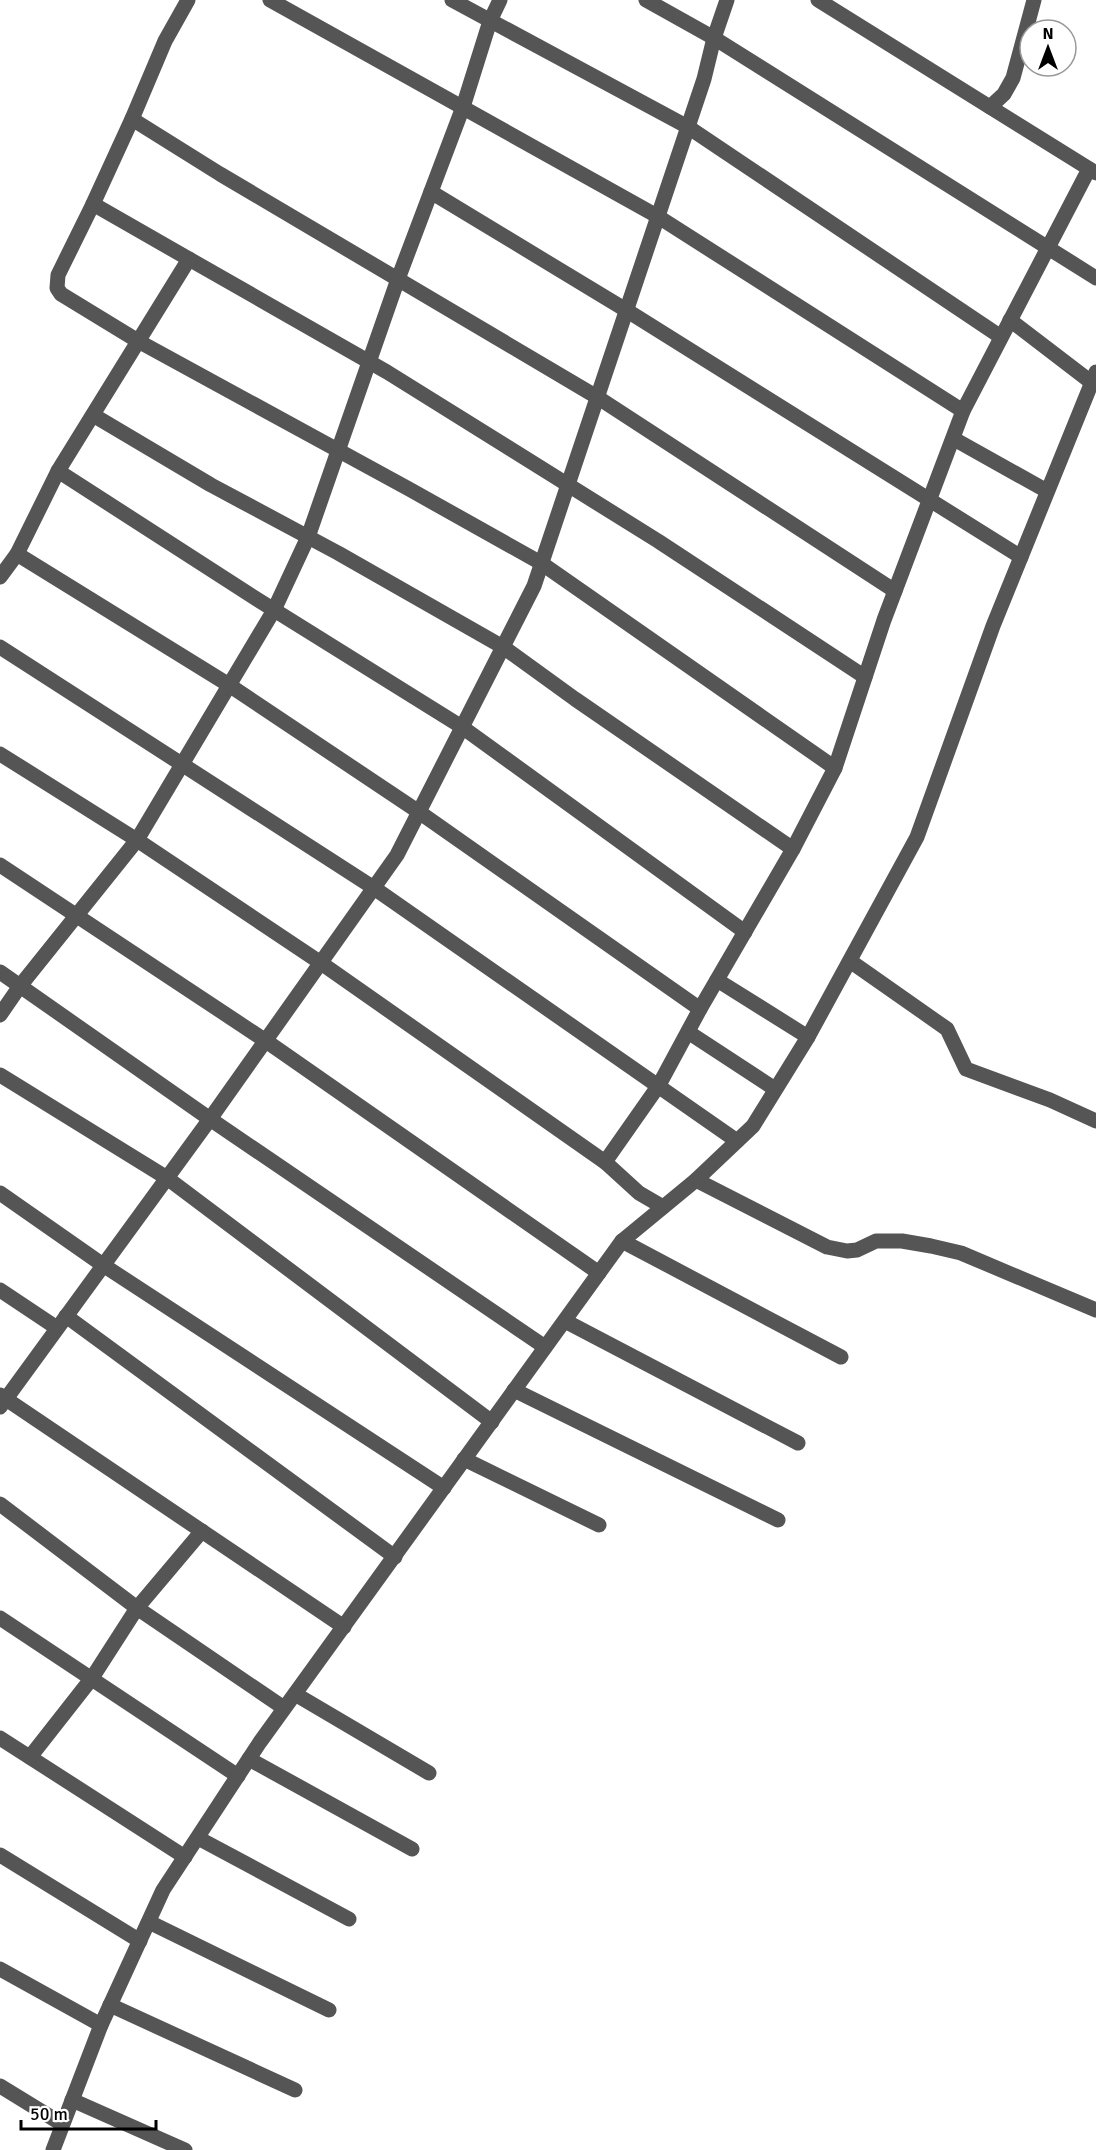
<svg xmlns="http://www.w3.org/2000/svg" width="1096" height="2150" viewBox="0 0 1096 2150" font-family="Signika,sans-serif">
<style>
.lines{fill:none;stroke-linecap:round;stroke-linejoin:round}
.minor{stroke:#555;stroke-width:15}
</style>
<rect width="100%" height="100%" fill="#fff"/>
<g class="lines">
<g class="minor">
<path d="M270 0 657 216 963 411"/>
<path d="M452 0 688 127 1001 337"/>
<path d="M646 0 714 38 1096 278"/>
<path d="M818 0 1096 173"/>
<path d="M990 107 1004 94 1013 78 1034 0"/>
<path d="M132 119 220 174 597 397 895 591"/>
<path d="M431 192 626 310 1021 557"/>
<path d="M93 204 58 275 57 288 61 294 138 341 409 489 541 563 835 768"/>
<path d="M189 259 387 372 658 541 865 677"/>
<path d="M1010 320 1091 382"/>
<path d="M93 415 211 485 338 553 503 647 575 699 793 849"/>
<path d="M954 439 1047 491"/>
<path d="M58 471 255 598 462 727 745 932"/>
<path d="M17 554 229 685 419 812 700 1009"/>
<path d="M0 577 17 554 58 471 189 259 93 204 132 119 165 41 188 0"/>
<path d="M0 647 374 888 737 1141"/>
<path d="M0 754 137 840 321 963 605 1162 639 1193 663 1207"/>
<path d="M0 865 266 1041 599 1273"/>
<path d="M850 961 947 1029 966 1069 1050 1100 1096 1121"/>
<path d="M0 972 210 1119 545 1347"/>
<path d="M717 980 808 1037"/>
<path d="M0 1015 20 986 137 840 274 610 308 537 398 279 463 107 490 21 500 0"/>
<path d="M688 1032 775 1089"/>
<path d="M0 1075 167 1178 492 1422"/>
<path d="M605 1162 659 1085 700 1009 793 849 835 768 884 620 963 411 1089 169"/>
<path d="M696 1180 827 1247 847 1251 857 1250 876 1241H902L931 1246 961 1253 1096 1310"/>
<path d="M0 1193 103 1265 444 1488"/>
<path d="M622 1241 841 1357"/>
<path d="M0 1290 57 1328"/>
<path d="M66 1316 395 1557"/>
<path d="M565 1321 798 1443"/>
<path d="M514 1390 778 1520"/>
<path d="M0 1395 344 1627"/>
<path d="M0 1407 210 1119 397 855 534 586 704 79 714 38 727 0"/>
<path d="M464 1459 599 1525"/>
<path d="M0 1504 137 1608 284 1708"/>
<path d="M0 1618 238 1776"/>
<path d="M295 1694 429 1773"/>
<path d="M0 1738 185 1857"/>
<path d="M30 1757 92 1678 137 1608 202 1531"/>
<path d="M249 1759 412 1849"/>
<path d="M198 1838 349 1919"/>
<path d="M0 1855 140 1941"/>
<path d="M149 1922 329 2010"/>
<path d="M0 1969 101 2025"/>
<path d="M110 2005 295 2090"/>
<path d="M0 2086 62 2124"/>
<path d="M72 2100 185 2150"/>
<path d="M53 2150 101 2025 163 1890 260 1742 622 1241 696 1180 753 1126 808 1037 917 837 993 626 1096 372"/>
</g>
</g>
<g transform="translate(1048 48)"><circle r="28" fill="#ffffff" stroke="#999999" stroke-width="1.5"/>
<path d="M0-4.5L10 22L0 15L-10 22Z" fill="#000000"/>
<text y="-9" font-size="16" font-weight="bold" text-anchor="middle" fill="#000000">N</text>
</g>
<path d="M21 2120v9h135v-9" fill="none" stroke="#000000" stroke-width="3"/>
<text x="30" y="2120" font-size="18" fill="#000000" stroke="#ffffff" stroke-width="4.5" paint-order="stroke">50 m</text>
</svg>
